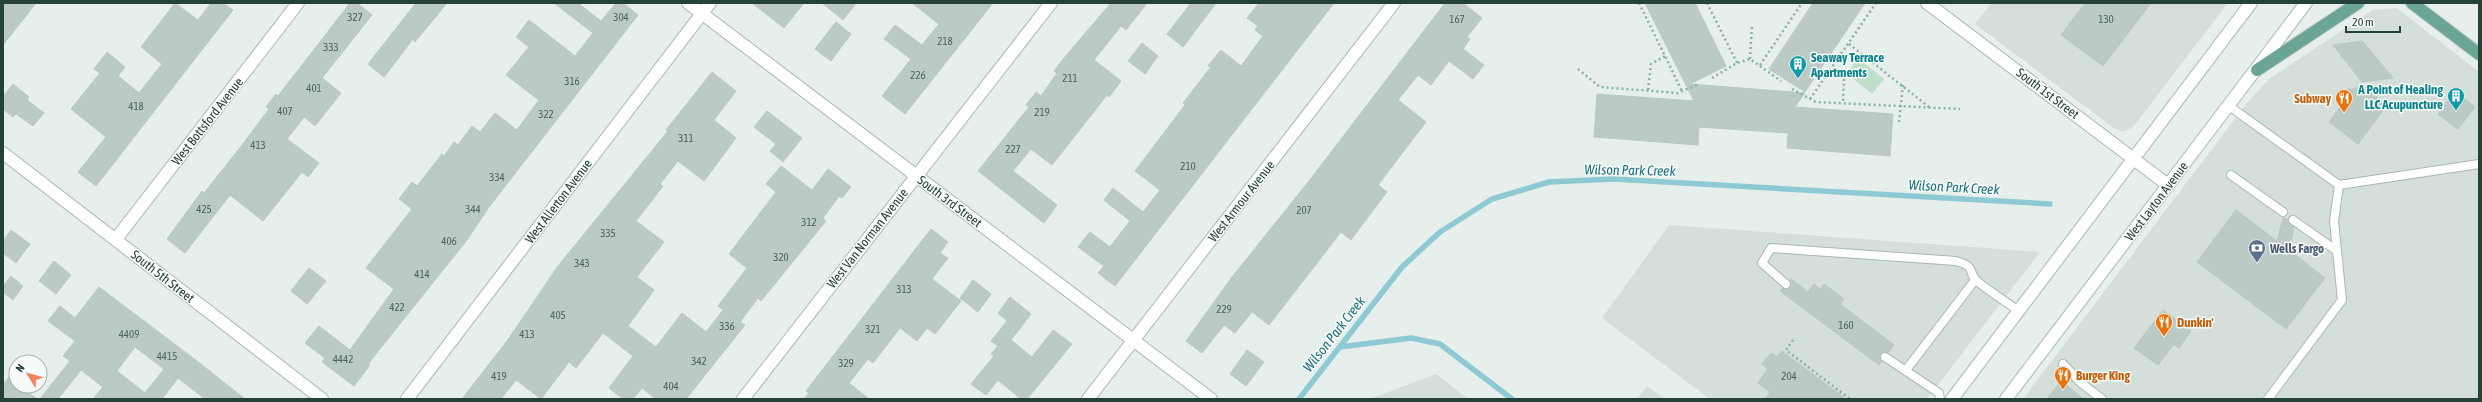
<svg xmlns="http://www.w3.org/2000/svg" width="2482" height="402" viewBox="0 0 2482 402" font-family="'Asap Condensed',sans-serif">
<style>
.built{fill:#d4dfda}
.green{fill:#bfe0c8}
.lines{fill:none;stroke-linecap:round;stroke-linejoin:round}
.stream{stroke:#8ec9d4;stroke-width:5.5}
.building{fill:#bbcac4;stroke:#b8c9c2;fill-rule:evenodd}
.lane-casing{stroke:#a8b8b2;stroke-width:10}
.street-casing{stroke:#a8b8b2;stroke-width:14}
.secondary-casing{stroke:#a4bbb3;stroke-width:14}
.primary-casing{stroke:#c2cac8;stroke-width:14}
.path{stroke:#86b3a5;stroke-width:2.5;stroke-dasharray:2 3;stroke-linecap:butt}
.lane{stroke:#fff;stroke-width:8}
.street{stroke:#fff;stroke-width:12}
.secondary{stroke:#fff;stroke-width:12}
.primary{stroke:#6aa596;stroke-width:12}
.labels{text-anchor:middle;stroke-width:3;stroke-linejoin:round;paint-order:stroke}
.number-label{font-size:11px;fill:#4a645c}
.culture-label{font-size:13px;font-weight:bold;fill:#0d838f;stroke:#f7fbf9;text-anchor:start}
.street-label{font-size:13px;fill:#24423a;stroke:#f7fbf9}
.food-label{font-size:13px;font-weight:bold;fill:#c56008;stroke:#f7fbf9;text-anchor:start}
.service-label{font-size:13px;font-weight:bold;fill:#4e5e75;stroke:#f7fbf9;text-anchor:start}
.water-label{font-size:14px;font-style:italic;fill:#1c6f80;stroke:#f7fbf9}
</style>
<rect width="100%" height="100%" fill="#e6efeb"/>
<g class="built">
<path d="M1991 3H2228L2133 127 2123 132 2114 128 1975 24Z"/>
<path d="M2397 8 2479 72V399H2023L2246 104 2269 79 2373 10Z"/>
<path d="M1669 225 2040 252 1927 399H1710L1602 318Z"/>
<path d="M1436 374 1468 399H1370Z"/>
<path d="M1647 386 1665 399H1637Z"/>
</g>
<path class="green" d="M1858 58 1884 79 1872 94 1847 74Z"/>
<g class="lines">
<g class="stream">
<path d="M1340 347 1411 338 1440 344 1512 399"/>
<path d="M1299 399 1402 267 1440 232 1492 199 1549 182 1613 179 2050 204"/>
</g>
</g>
<g class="building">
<path d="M3 3H36L3 45Z"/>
<path d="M175 3 198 20 211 3H223L233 10 96 186 78 172 106 137 71 109 100 73 94 69 107 52 125 67 118 76 139 93 162 64 141 47Z"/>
<path d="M350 3H357L372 15 322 78 341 93 315 126 304 117 287 139 319 163 308 177 302 172 263 221 230 195 185 253 167 239 202 191 204 193 239 149 269 109 266 107 276 94 278 96Z"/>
<path d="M416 3H447L415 42 413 39 384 77 368 64Z"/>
<path d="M554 3H578L601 21 616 3H623L638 15 489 207 467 240 368 364 370 365 354 386 322 362 325 358 305 343 319 326 350 350 394 289 366 268 412 209 399 199 412 182 417 186 442 154 444 156 454 142 458 145 472 126 480 132 495 113 517 130 539 100 506 75 529 47 516 37 529 20 575 56 593 33Z"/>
<path d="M752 3H804L784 28Z"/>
<path d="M822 3H856L843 20Z"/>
<path d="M912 3H993L905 114 882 96 911 59 884 39 895 25 922 45 939 24Z"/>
<path d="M1111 3H1147L1126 30 1121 26 1094 60 1121 81 1109 97 1107 95 1052 165 1031 149 1013 171 1057 205 1044 223 978 171 1029 107 1026 105 1036 92 1041 96 1057 73 1054 71 1064 58Z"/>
<path d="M1191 3H1216L1183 47 1167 34Z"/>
<path d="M1259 3H1334L1115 286 1098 273 1104 266 1078 247 1090 232 1110 247 1130 221 1104 200 1113 188 1143 212 1160 190 1135 171 1185 105 1183 103 1211 67 1208 66 1221 50 1241 66 1263 36 1255 30 1258 26 1247 18Z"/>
<path d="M1445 3H1463L1482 18 1467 37 1470 39 1463 49 1484 65 1473 79 1449 61 1431 85 1418 75 1398 100 1426 122 1378 185 1387 192 1362 225 1351 240 1341 232 1269 325 1252 312 1235 333 1224 325 1202 353 1186 341 1232 277 1309 181Z"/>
<path d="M1645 3H1695L1726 66 1690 84 1805 93 1795 107 1893 114 1890 156 1787 148 1788 133 1699 127 1698 145 1594 137 1597 94 1694 101Z"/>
<path d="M1813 3H1865L1805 92 1769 69Z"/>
<path d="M2085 3H2151L2103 66 2061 35Z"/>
<path d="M836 22 851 34 831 61 815 49Z"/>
<path d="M2362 41 2375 56 2393 78 2362 82 2333 45Z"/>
<path d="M1142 43 1158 56 1145 74 1128 61Z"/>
<path d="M712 72 736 91 714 120 736 138 704 181 678 161 660 184 663 186 636 221 664 242 637 277 654 290 628 326 656 347 682 313 706 332 723 310 718 306 747 268 729 254 776 192 766 184 781 166 812 190 828 169 851 187 842 198 839 196 823 218 826 221 761 301 758 298 740 322 745 325 686 399H656L642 388 633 399H623L609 388 633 356 603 333 576 368 569 362 541 399 516 380 501 399H462L507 341 558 266 668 131 666 130Z"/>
<path d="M13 84 29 97 27 100 44 113 33 126 16 114 13 117 3 109V97Z"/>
<path d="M2364 87 2387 105 2358 144 2329 122 2344 102 2342 90Z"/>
<path d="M2455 91 2475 107 2458 129 2438 114Z"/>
<path d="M767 111 802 138 783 162 770 151 776 144 754 127Z"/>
<path d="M2236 210 2277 241 2283 218 2288 219 2294 227 2289 250 2325 278 2286 329 2197 262Z"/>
<path d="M931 229 948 242 940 253 948 258 932 279 961 301 935 334 927 328 917 341 900 328 873 363 868 359 849 383 869 399H804L809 393 806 391Z"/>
<path d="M11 230 30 244 16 263 3 253V241Z"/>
<path d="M54 261 71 275 56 294 39 281Z"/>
<path d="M309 268 326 281 307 304 291 291Z"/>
<path d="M11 276 23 286 13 300 3 292V286Z"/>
<path d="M1790 278 1808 292 1814 284 1820 289 1824 284 1844 299 1840 304 1894 345 1888 353 1881 354 1882 361 1879 365 1780 291 1783 288 1790 287Z"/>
<path d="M973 280 991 294 978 312 960 298Z"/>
<path d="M99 287 197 361 245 399H205L178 378 162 399H93L103 387 81 370 58 399H40L70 361 63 356 75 341 48 321 60 306 75 318ZM135 347 164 369 145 393 117 371Z"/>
<path d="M1010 297 1031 314 1011 340 1032 357 1053 330 1072 344 1027 399H1021L998 380 986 395 971 384 994 356 991 354 998 346 991 341 1007 321 998 313Z"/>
<path d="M2163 310 2191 331 2179 348 2174 344 2158 365 2134 348Z"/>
<path d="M1247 350 1264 362 1246 386 1230 374Z"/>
<path d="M1782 351 1846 399H1765L1770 392 1758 383 1768 369 1762 364 1771 353 1777 357Z"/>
<path d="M9 377 16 383V386H20L37 399H3V385Z"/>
<path d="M2061 381 2084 399H2047Z"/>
</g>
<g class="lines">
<g class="lane-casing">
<g id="lane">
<path d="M2229 106 2339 185"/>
<path d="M2231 175 2283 212"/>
<path d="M2293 220 2337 251"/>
<path d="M1786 284 1762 263 1771 248 1956 261C1978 267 1967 273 1977 281 1990 292 2005 301 2019 311"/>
<path d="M1885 357 1939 393 1940 399"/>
<path d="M2063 364 2081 383 2102 399"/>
<path d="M1906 370 1975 280"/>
<path d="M2268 399 2342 300 2334 221 2339 185 2479 164"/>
</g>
</g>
<g class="street-casing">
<g id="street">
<path d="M688 3 1211 399"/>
<path d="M1927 3 2168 185"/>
<path d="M3 153 322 399"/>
<path d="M116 239 298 3"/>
<path d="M407 399 710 3"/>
<path d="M743 399 1051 3"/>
<path d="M1088 399 1394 3"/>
</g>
</g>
<g class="secondary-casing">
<g id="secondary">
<path d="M1952 399 2251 3"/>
<path d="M2006 399 2306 3"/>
</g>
</g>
<g class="primary-casing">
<g id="primary">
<path d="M2412 3 2479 54"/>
<path d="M2257 70 2358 3"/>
</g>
</g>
<g class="path">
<path d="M1639 3 1682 91"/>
<path d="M1707 3 1737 63"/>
<path d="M1849 44 1929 107"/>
<path d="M1750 59 1752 26"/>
<path d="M1760 65 1802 3"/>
<path d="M1578 69 1600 87 1678 93 1699 84"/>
<path d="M1832 69 1844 80 1843 103"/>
<path d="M1712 78 1737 63 1750 59 1781 81"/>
<path d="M1792 89 1816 102 1960 109"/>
<path d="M1648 90 1651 64 1665 56"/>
<path d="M1810 99 1876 3"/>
<path d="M1899 122 1903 85"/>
<path d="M1793 340 1786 350 1850 399"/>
</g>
<use href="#lane" class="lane"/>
<use href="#street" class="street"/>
<use href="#secondary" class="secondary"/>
<use href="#primary" class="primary"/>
</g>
<defs>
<g id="building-pin" transform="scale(0.9)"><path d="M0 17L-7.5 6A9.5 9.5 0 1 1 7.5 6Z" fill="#0f9aa8" stroke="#f7fbf9"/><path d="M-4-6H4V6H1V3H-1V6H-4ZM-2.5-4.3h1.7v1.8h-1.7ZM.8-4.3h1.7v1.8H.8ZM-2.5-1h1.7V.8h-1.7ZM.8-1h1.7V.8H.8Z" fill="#fff"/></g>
<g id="restaurant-pin" transform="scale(0.9)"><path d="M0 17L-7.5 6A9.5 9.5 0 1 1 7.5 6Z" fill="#e8710a" stroke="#f7fbf9"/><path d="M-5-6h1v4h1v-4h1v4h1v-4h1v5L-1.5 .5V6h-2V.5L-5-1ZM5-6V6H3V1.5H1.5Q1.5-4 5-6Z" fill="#fff"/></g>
<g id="bank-pin" transform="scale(0.9)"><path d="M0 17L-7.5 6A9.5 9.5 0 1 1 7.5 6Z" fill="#5c6f8a" stroke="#f7fbf9"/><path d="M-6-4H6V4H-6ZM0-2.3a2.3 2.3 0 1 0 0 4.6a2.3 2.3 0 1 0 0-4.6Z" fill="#fff"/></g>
</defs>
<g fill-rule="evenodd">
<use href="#building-pin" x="1798" y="64"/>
<use href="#building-pin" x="2456" y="96"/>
<use href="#restaurant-pin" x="2344" y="98"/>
<use href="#bank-pin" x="2257" y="248"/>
<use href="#restaurant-pin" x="2164" y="322"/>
<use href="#restaurant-pin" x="2063" y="375"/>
</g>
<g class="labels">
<g class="number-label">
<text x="355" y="21">327</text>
<text x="621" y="21">304</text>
<text x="1457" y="23">167</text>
<text x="2106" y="23">130</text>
<text x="945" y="45">218</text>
<text x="331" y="51">333</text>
<text x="918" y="79">226</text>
<text x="1070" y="82">211</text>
<text x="572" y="85">316</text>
<text x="314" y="92">401</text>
<text x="136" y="110">418</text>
<text x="285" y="115">407</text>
<text x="1042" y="116">219</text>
<text x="546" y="118">322</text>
<text x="686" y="142">311</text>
<text x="258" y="149">413</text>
<text x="1013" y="153">227</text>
<text x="1188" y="170">210</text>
<text x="497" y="181">334</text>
<text x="204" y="213">425</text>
<text x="473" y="213">344</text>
<text x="1304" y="214">207</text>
<text x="809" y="226">312</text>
<text x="608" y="237">335</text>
<text x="449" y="245">406</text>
<text x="781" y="261">320</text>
<text x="582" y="267">343</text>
<text x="422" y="278">414</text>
<text x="904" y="293">313</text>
<text x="397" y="311">422</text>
<text x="1224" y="313">229</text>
<text x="558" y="319">405</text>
<text x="1846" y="329">160</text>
<text x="727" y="330">336</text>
<text x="873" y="333">321</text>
<text x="129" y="338">4409</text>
<text x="527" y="338">413</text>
<text x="167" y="360">4415</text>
<text x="343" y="363">4442</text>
<text x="699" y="365">342</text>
<text x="846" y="367">329</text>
<text x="499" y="380">419</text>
<text x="1789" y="380">204</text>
<text x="671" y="390">404</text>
</g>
<g class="culture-label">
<text x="1811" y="62">Seaway Terrace<tspan x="1811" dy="15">Apartments</tspan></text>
<text x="2443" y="94" text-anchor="end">A Point of Healing<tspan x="2443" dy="15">LLC Acupuncture</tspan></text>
</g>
<g class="street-label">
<text transform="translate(2048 93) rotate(37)" y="5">South 1st Street</text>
<text transform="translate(207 121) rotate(-52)" y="5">West Bottsford Avenue</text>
<text transform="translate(558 201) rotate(-53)" y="5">West Allerton Avenue</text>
<text transform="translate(950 201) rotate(37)" y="5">South 3rd Street</text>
<text transform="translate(1241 201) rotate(-52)" y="5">West Armour Avenue</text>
<text transform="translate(2156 201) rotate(-53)" y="5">West Layton Avenue</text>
<text transform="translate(867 238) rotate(-52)" y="5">West Van Norman Avenue</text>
<text transform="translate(163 276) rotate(38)" y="5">South 5th Street</text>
</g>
<g class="food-label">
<text x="2331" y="103" text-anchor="end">Subway</text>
<text x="2177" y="327">Dunkin'</text>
<text x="2076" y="380">Burger King</text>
</g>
<g class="service-label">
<text x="2270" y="253">Wells Fargo</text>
</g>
<g class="water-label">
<text transform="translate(1630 170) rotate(1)" y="5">Wilson Park Creek</text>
<text transform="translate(1954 187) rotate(3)" y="5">Wilson Park Creek</text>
<text transform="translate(1334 334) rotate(-52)" y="5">Wilson Park Creek</text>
</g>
</g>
<rect width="2482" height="402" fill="none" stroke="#24423a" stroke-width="8"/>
<g transform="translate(28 374) rotate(307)"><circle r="19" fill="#f7fbf9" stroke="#a3b1ad"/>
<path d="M0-3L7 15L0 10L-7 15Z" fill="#f4845f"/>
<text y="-6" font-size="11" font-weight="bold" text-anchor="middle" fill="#24423a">N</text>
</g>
<path d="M2346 26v6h54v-6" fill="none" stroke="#24423a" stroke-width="2"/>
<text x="2352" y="26" font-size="12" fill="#24423a" stroke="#f7fbf9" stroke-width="3" paint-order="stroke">20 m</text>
</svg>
